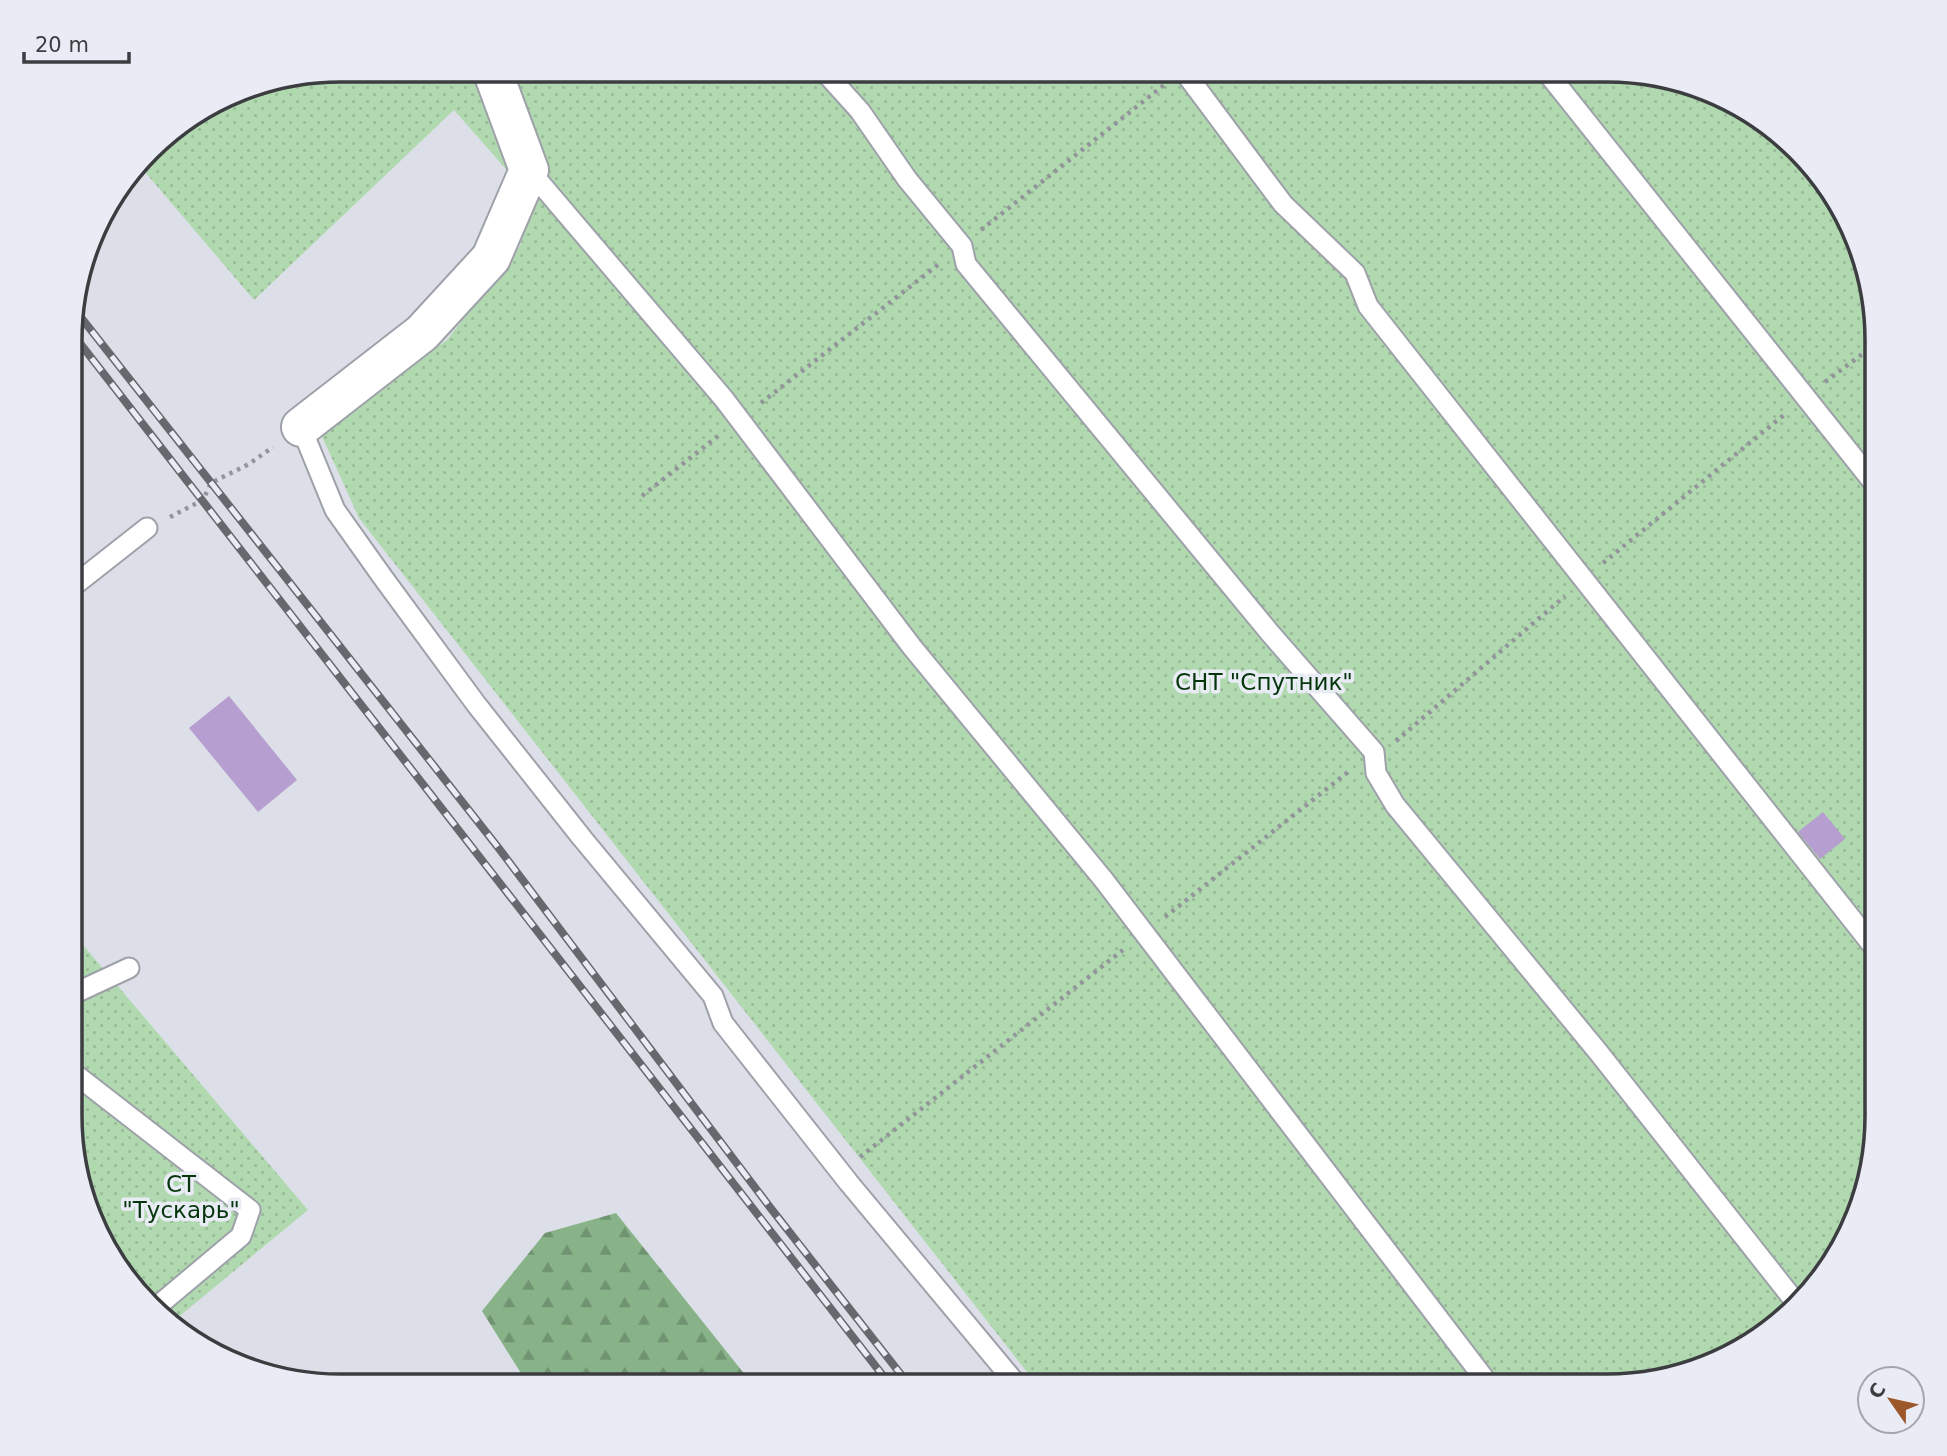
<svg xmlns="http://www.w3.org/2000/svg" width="1947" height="1456" viewBox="0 0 1947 1456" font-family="'DejaVu Sans',sans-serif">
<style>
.green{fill:url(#green-dots)}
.forest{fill:url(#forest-firs)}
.building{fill:#b79ed1}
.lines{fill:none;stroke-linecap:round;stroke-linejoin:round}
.lane-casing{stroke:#9ea1a9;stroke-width:23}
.street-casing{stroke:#9ea1a9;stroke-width:42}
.path{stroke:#93959b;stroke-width:4.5;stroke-dasharray:3.5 5;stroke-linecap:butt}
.lane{stroke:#fff;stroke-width:19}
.street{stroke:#fff;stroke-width:38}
.rail-casing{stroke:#67686d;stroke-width:8}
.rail{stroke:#e9ecf5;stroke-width:5;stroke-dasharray:16;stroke-linecap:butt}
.labels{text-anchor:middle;stroke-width:7;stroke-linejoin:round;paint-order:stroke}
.park-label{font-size:23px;fill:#05360b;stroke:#e9ecf5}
.rim{fill:none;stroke:#3c3d40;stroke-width:3.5}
</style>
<defs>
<pattern id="green-dots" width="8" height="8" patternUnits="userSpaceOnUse" patternTransform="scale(1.75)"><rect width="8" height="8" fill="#b1d9b0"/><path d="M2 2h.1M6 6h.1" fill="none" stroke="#99bb98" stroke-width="1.8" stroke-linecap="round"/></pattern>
<pattern id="forest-firs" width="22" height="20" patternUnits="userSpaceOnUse" patternTransform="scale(1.75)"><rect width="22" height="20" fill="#88b388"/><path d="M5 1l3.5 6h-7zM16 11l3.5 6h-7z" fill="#709371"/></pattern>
</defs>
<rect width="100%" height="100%" fill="#dcdfe7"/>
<g class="green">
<path d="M341 70 1624 71 1710 90 1785 137 1849 221 1877 340 1876 1134 1856 1219 1810 1294 1726 1358 1606 1386H1038L359 518 320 432 447 340 520 246 533 200 454 110 254 300 139 165 162 137 253 84Z"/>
<path d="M71 931 308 1210 170 1324 162 1319 98 1235 71 1134Z"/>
</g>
<path class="forest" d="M616 1213 754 1386H529L482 1311 545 1233Z"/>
<g class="building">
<path d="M229 696 297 780 258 812 189 728Z"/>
<path d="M1823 812 1845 839 1820 859 1798 832Z"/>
</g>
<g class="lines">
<g class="lane-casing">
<g id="lane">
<path d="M823 70 860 111 907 179 962 246 966 264 1270 633 1374 752 1376 773 1395 805 1599 1053 1797 1304"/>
<path d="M1183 70 1283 204 1355 273 1368 306 1877 951"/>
<path d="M1546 71 1877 487"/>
<path d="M529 170 724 399 912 647 1103 879 1490 1386"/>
<path d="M301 427 335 510 384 579 476 704 582 838 713 996 723 1023 849 1183 1018 1386"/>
<path d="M72 587 147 528"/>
<path d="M71 995 129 968"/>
<path d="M71 1071 250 1210 241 1236 154 1309"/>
</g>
</g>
<g class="street-casing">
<path id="street" d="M301 427 422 333 491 258 529 170 492 70"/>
</g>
<g class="path">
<path d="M981 230 1164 85"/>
<path d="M1825 382 1877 343"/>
<path d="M761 403 939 264"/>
<path d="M642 496 718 436"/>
<path d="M170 517 203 500 211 483 249 464 273 447"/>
<path d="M1603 563 1785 414"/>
<path d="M1396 741 1565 596"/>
<path d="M1165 917 1348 772"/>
<path d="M860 1157 1123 950"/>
</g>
<use href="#lane" class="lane"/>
<use href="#street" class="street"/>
<g class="rail-casing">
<g id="rail">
<path d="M72 306 497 846 769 1206 910 1386"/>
<path d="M72 333 891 1386"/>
</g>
</g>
<use href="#rail" class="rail"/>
</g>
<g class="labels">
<g class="park-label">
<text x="1264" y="690">СНТ "Спутник"</text>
<text x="181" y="1192">СТ<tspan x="181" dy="26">"Тускарь"</tspan></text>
</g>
</g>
<path d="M0 0H1947V1456H0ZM340 82H1607A258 258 0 0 1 1865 340V1116A258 258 0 0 1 1607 1374H340A258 258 0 0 1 82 1116V340A258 258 0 0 1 340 82Z" fill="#e9ecf5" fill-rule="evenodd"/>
<path class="rim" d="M340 82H1607A258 258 0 0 1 1865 340V1116A258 258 0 0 1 1607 1374H340A258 258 0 0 1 82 1116V340A258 258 0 0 1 340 82Z"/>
<g transform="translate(1891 1400) rotate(304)"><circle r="33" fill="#e9ecf5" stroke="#a4a6ad" stroke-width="2"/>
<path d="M0-5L12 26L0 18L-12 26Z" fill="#9c582b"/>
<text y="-10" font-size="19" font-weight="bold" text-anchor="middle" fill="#3c3d40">С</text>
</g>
<path d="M24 52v10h105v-10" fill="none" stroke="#3c3d40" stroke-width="3.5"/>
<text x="35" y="52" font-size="21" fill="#3c3d40" stroke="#e9ecf5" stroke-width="5" paint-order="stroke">20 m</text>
</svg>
